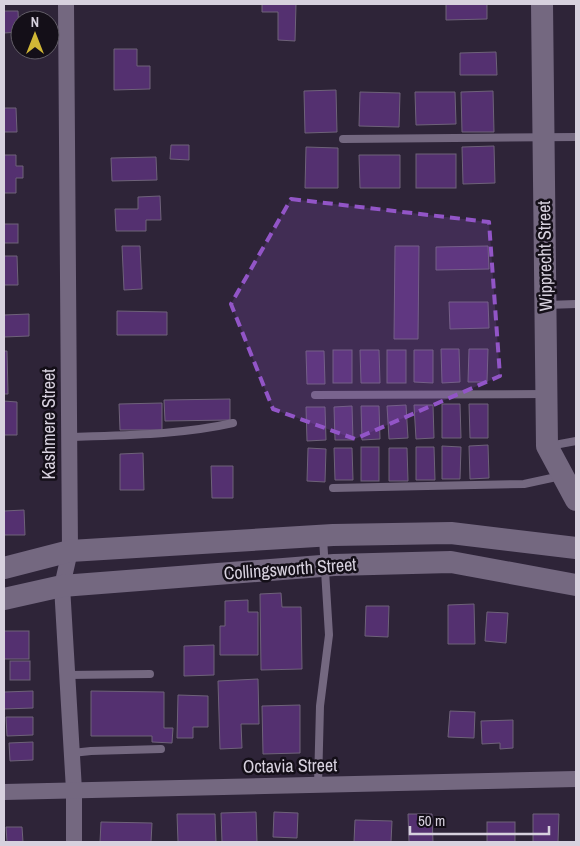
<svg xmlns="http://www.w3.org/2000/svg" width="580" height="846" viewBox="0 0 580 846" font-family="'Archivo Narrow',sans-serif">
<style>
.building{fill:#543070;stroke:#6e6279}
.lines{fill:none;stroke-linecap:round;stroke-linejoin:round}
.lane{stroke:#746880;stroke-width:8}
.street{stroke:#746880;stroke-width:16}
.secondary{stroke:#746880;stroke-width:22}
.marked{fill:#9255c7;fill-opacity:0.2;stroke:#9255c7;stroke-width:4;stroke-dasharray:10 6;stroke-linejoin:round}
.labels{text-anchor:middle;stroke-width:5;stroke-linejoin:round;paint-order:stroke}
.street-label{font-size:18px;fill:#d7d1de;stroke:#140f18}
</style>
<rect width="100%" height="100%" fill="#2e2438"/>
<g class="building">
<path d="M262 4H296L295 41 278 40V12H262Z"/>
<path d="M446 4H487V19L446 20Z"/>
<path d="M4 11H18L19 32 4 33Z"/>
<path d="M114 49H137V66H150V89L114 90Z"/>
<path d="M496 52 497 75H460V53Z"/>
<path d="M336 90 337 132 305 133 304 91Z"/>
<path d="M493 91 494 132H462L461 92Z"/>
<path d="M360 92 400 93 399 127 359 126Z"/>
<path d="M415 92H455L456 124 416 125Z"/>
<path d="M4 108H16L17 132H4Z"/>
<path d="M171 145H189V160L170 159Z"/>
<path d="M494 146 495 183 463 184 462 147Z"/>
<path d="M306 147 338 148V188H305Z"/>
<rect x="416" y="154" width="40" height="34"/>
<path d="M4 155H16V166H23V178H16V193H4Z"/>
<path d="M359 155H400V188H360Z"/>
<path d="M156 157 157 180 112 181 111 158Z"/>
<path d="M160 196 161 220H146V231H116L115 209H138V197Z"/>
<rect x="4" y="224" width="14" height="19"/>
<path d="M122 246H140L142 289 124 290Z"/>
<path d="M395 246H419L418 339H394Z"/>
<path d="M488 246 489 269 436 270V247Z"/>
<path d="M4 256H17L18 285H4Z"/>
<path d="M449 302H488L489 328 450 329Z"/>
<path d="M117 311 167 312V335H117Z"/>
<path d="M29 314V336L4 337V315Z"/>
<path d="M441 349H459L460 382 442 383Z"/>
<path d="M469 349H488L487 382H468Z"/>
<rect x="333" y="350" width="19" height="33"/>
<path d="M360 350H379L380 383H361Z"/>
<rect x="387" y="350" width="19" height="33"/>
<path d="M414 350H433V383L414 382Z"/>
<path d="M4 351H7L8 394H4Z"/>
<path d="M306 351H324L325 384H307Z"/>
<path d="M230 399V420L165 421 164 400Z"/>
<path d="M4 401 17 402V435H4Z"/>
<path d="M162 403V430H120L119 404Z"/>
<path d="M442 404H460L461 438H442Z"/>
<path d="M469 404H488V438H470Z"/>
<path d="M406 405 408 438 389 439 387 406Z"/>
<path d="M414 405H433L434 438 416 439Z"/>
<path d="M352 406 353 440H335L334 407Z"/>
<path d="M361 406H379L380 439 362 440Z"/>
<path d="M306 407H325L326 440 307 441Z"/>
<path d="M488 445 489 478 470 479 469 446Z"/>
<path d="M442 446 461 447 460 479H442Z"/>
<rect x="361" y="447" width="18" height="34"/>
<path d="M416 447H434L435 480H416Z"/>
<path d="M308 448 326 449 325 482 307 481Z"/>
<path d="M334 448H352L353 480H335Z"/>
<path d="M389 448H407L408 481H389Z"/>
<path d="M143 453 144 490H120V454Z"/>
<path d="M211 466H233V498H212Z"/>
<path d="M24 510 25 535H4V511Z"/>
<path d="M281 593 282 607H301L302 669 261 670 260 594Z"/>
<path d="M248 600V612H258V655H220V626H225V601Z"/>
<path d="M474 604 475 644H448V605Z"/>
<path d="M366 606H389L388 637 365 636Z"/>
<path d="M487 612 508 613 506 643 485 641Z"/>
<rect x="4" y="631" width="25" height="28"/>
<path d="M214 645V675L184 676V646Z"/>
<rect x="10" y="661" width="20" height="19"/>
<path d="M258 679 259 724H241L242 748 220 749 218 681Z"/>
<path d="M33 691V708L4 709V692Z"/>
<path d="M91 691 164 692V728H173L172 743 152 742V736H91Z"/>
<path d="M178 695 208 696V727H193V738H177Z"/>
<path d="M300 705V753L263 754 262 706Z"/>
<path d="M450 711 475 712 474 738 448 737Z"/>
<path d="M6 717H33V735L7 736Z"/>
<path d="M513 720V748L500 749V743L482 744 481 721Z"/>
<path d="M33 742V760L10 761 9 743Z"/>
<path d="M256 812 257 842H222L221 813Z"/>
<path d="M274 812 298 813 297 838 273 837Z"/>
<path d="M177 814H215L216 842H178Z"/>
<path d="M408 814H432L433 842H409Z"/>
<path d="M533 814H559L558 842H533Z"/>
<path d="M355 820 392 821 391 842H354Z"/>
<path d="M101 822 152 823 151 842H100Z"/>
<rect x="487" y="822" width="28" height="20"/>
<path d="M6 827H22L23 842H7Z"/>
</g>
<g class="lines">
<g class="lane">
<path d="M343 139 576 137"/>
<path d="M547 305 576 304"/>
<path d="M315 395 546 394"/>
<path d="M69 437C123 435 180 435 233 423"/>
<path d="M549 446 576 441"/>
<path d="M333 488 524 484 561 476"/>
<path d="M67 675 150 674"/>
<path d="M72 753 91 751 161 749"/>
<path d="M318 785 320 706 329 635 323 538"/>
</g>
<g class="street">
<path d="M66 4 70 551 62 586 74 790V842"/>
<path d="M4 792 576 779"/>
</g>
<g class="secondary">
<path d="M542 4 547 446 576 500"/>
<path d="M4 568 70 551 333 535 451 533 576 548"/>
<path d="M4 599 62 586 334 565 451 562 576 585"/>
</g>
</g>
<path class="marked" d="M291 199 489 222 500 376 355 439 273 409 231 304Z"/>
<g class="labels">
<g class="street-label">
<text transform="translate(545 256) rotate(-91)" y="6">Wipprecht Street</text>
<text transform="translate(49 424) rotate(-90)" y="6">Kashmere Street</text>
<text transform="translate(290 569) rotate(-4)" y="6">Collingsworth Street</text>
<text transform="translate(290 766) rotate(-1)" y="6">Octavia Street</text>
</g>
</g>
<rect width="580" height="846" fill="none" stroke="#d7d1de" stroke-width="10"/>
<g transform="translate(35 35)"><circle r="24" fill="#140f18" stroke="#625d67"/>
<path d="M0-4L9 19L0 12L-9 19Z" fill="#d1b736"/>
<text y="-8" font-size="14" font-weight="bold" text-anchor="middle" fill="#d7d1de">N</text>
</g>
<path d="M410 826v8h139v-8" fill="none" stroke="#d7d1de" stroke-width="2.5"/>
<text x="418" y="826" font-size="15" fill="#d7d1de" stroke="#140f18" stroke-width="4" paint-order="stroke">50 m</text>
</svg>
